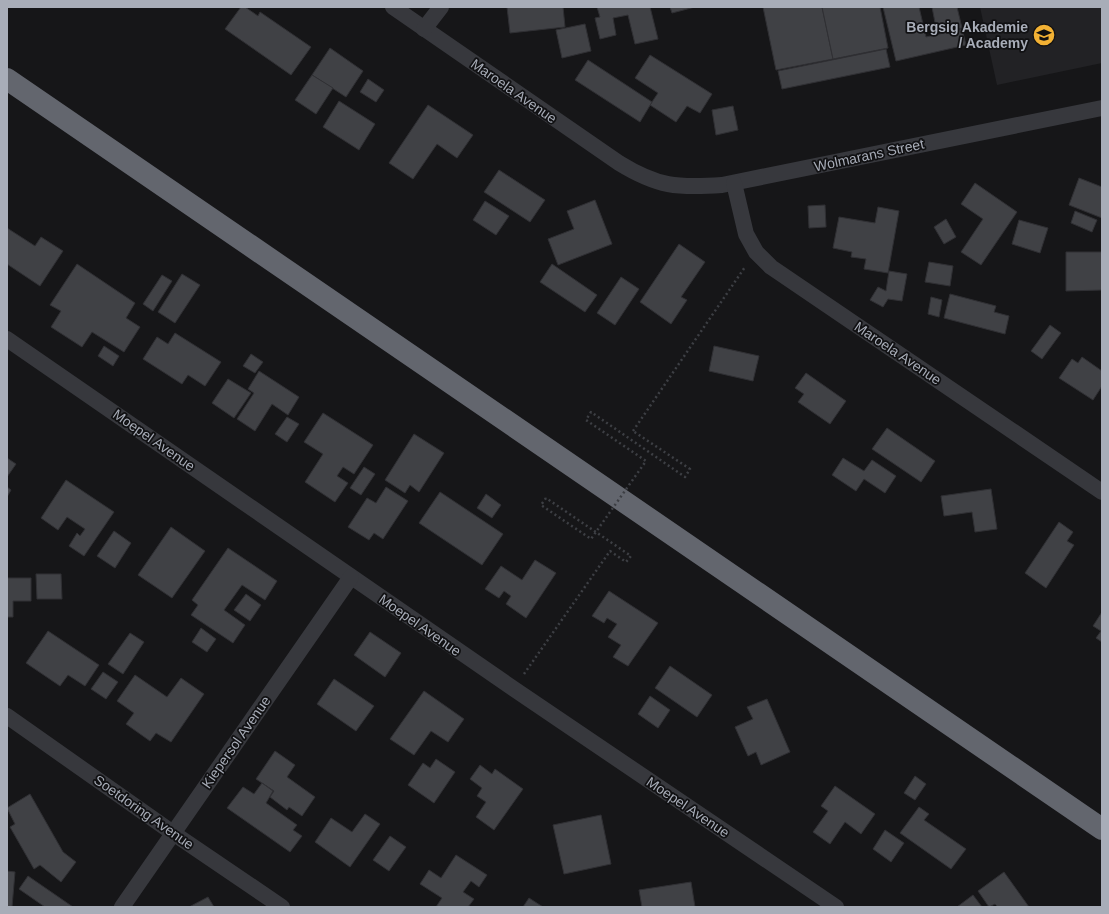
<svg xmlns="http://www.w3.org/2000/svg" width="1109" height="914" viewBox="0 0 1109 914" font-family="Arial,sans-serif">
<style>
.built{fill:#222225}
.building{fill:#404145;stroke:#303034}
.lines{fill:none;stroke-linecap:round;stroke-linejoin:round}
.path{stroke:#3d3f44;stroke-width:2.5;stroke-dasharray:2 3;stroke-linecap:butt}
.street{stroke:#37383d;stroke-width:16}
.highway{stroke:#63666e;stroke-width:22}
.path-bridge{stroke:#3d3f44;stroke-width:2.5;stroke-dasharray:2 3;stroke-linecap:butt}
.labels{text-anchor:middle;stroke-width:3.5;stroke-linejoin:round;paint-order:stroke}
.poi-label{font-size:14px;font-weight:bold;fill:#a8adb8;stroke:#111113;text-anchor:end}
.street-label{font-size:14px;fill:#a8adb8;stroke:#111113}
</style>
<rect width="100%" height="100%" fill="#161618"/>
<path class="built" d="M980 7H1102V63L997 85Z"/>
<g class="building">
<path d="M241 7H245L258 16 260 12 311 47 291 75 225 29Z"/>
<path d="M507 7H563L565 27 510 33Z"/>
<path d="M597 7H650L658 39 635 44 628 15 613 18 616 35 600 39 595 18 600 17Z"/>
<path d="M670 7H695L672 13Z"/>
<path d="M763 7H822L833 59 776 70Z"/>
<path d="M822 7H880L888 48 833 59Z"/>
<path d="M883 7H919L926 37 962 29 966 45 896 61Z"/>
<path d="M932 7H957L962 28 937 33Z"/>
<path d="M585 24 591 51 562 58 556 30Z"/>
<path d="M330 48 363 71 346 97 312 75Z"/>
<path d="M886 49 890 67 782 89 778 71Z"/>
<path d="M650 55 712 94 700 113 687 106 676 122 650 105 658 93 635 78Z"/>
<path d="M588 60 652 102 640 122 575 80Z"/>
<path d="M312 75 333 88 316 114 295 100Z"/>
<path d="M368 79 384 90 376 102 360 92Z"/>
<path d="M339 101 375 124 359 150 323 127Z"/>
<path d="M428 105 473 135 457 158 437 144 413 179 389 163Z"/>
<path d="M733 106 738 130 716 135 712 110Z"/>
<path d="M499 170 545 200 530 222 484 192Z"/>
<path d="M1079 178 1102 187V218L1069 205Z"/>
<path d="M975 183 1017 212 981 265 961 252 983 219 961 204Z"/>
<path d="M595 200 612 244 558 265 548 239 574 229 567 211Z"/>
<path d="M485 201 509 216 496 235 473 220Z"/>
<path d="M825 205 826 227 809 228 808 206Z"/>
<path d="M878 207 899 211 888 273 864 269 866 259 851 257 852 252 833 248 839 217 875 223Z"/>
<path d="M1075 211 1097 220 1092 232 1071 223Z"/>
<path d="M946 219 956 237 944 244 934 227Z"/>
<path d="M1019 220 1048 228 1040 253 1012 244Z"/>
<path d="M7 228 35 246 41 237 63 251 40 286 7 264Z"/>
<path d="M679 244 705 262 681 297 687 300 671 324 640 302Z"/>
<path d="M1066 252H1102V290L1066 291Z"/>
<path d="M929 262 953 266 950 286 925 282Z"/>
<path d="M77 264 135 303 126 318 140 327 124 352 92 332 82 347 51 327 61 311 50 305Z"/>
<path d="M552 264 597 295 585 312 540 282Z"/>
<path d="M889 271 907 274 902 301 888 299 883 307 870 300 878 287 886 291Z"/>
<path d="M182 274 200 285 175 323 158 312Z"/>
<path d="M162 275 172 281 153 311 143 304Z"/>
<path d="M621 277 639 289 615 325 597 313Z"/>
<path d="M950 294 996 306 994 312 1009 316 1005 334 944 318Z"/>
<path d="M931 297 942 300 939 317 928 314Z"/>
<path d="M1050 325 1061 333 1042 359 1031 351Z"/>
<path d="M175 333 221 362 205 386 188 375 182 384 143 359 157 337 168 344Z"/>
<path d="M104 346 119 356 113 366 98 356Z"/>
<path d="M714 346 759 356 753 381 709 371Z"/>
<path d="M251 354 263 362 255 373 243 366Z"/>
<path d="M1082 357 1102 371V386L1093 400 1059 378 1072 359 1078 363Z"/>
<path d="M259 371 299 397 288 415 272 404 255 431 237 419 254 393 248 389Z"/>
<path d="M806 373 846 401 830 424 798 402 804 394 795 388Z"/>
<path d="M228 379 251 393 234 418 212 403Z"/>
<path d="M323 413 373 445 354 474 343 467 337 476 348 483 335 502 305 482 323 454 304 442Z"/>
<path d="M287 417 299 424 287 442 275 434Z"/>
<path d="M887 428 935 461 921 482 872 449Z"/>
<path d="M414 434 444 453 419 492 410 485 405 493 385 480Z"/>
<path d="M7 458 16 464 7 477Z"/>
<path d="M843 458 864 471 872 460 896 476 885 493 864 479 856 491 832 475Z"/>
<path d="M364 467 375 474 361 495 350 488Z"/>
<path d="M66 480 114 512 84 556 69 546 77 533 80 536 85 529 67 517 58 530 41 518Z"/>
<path d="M7 487 11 490 7 497Z"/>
<path d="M386 487 408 501 383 539 374 533 369 540 348 527 367 498 376 503Z"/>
<path d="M991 489 997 529 975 532 972 512 944 516 941 496Z"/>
<path d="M440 492 503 534 482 565 419 523Z"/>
<path d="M486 494 501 505 492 518 477 508Z"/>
<path d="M1059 522 1073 532 1067 541 1074 545 1046 588 1025 573Z"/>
<path d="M171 527 205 551 172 598 138 575Z"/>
<path d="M114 531 131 543 115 568 97 556Z"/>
<path d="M228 548 277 581 265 600 242 585 224 610 245 625 233 643 191 615 198 605 192 600Z"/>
<path d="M535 560 556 573 526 618 506 604 511 596 504 591 499 598 485 589 501 566 522 580Z"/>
<path d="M36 574H61L62 599H37Z"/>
<path d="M7 578H31V601H13V617H7Z"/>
<path d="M609 591 658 623 628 666 613 657 621 645 608 637 617 624 607 618 604 623 592 616Z"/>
<path d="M246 594 261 605 250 621 234 610Z"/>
<path d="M1102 612V642L1096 638 1101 631 1093 626Z"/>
<path d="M201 628 216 639 207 652 192 642Z"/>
<path d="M48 631 99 665 85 686 68 675 60 686 26 663Z"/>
<path d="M370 632 401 653 385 677 354 655Z"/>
<path d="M130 633 144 642 123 674 108 664Z"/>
<path d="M670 666 712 695 697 717 655 688Z"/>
<path d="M103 672 118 682 106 699 91 689Z"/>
<path d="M135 675 167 697 181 678 204 694 171 742 156 733 150 741 126 724 134 713 117 701Z"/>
<path d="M334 679 374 706 356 731 317 704Z"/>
<path d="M424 691 464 719 448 742 431 731 414 755 390 739Z"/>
<path d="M650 696 670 710 658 728 638 714Z"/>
<path d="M767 699 790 752 761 765 756 752 748 756 735 727 753 719 747 707Z"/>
<path d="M275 751 295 765 287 777 315 797 302 816 289 807 287 810 270 797 274 791 256 779Z"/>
<path d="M436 759 455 772 434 803 408 785 423 763 430 768Z"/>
<path d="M480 765 492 774 495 769 523 789 494 830 476 817 486 802 477 796 482 788 470 779Z"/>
<path d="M915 776 926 784 915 800 904 793Z"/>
<path d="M262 783 273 791 266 803 297 825 293 830 302 836 290 852 227 808 243 787 254 794Z"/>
<path d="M835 786 875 814 861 834 845 822 830 844 813 832 828 811 821 806Z"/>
<path d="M30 794 63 852 76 862 61 882 40 865 34 869 10 827 15 824 7 808Z"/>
<path d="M919 807 929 814 924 820 966 849 951 869 900 833Z"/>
<path d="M365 814 380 824 350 867 315 842 331 818 352 832Z"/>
<path d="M601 815 611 864 564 874 553 825Z"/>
<path d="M885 830 904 843 891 862 873 849Z"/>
<path d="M390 836 406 847 389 871 373 860Z"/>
<path d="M456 855 487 875 479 887 471 881 463 892 474 899 468 907H436L442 898 420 884 429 870 441 878Z"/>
<path d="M7 871 15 872 12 907H7Z"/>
<path d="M1004 872 1029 907H998L995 904 989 907 978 891Z"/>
<path d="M28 876 73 907H45L19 889Z"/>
<path d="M691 882 695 907H642L639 890Z"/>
<path d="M973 895 982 907H957Z"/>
<path d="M208 897 214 907H189Z"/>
<path d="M529 898 543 907H523Z"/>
</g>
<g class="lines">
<g class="path">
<path d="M633 431 745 267"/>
<path d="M524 674 610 551 626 562 631 556 546 498"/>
</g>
<g class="street">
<path d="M393 7 619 163C658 187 677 188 722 185L1102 108"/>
<path d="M424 29 441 7"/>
<path d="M734 183 746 234 756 252 771 267 1102 492"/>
<path d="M7 339 514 689 836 907"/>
<path d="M7 716 173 833 282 907"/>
<path d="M122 907 351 577"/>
</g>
<path class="highway" d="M7 79 1102 829"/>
<path class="path-bridge" d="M546 498 541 505 591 539 646 461 586 420 591 412 685 477 690 469 633 431"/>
</g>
<defs>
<g id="school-disc" transform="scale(1.15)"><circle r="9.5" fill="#f2b134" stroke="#111113"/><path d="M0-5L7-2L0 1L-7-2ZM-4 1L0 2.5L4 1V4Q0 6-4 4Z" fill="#111"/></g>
</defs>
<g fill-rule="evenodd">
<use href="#school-disc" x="1044" y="35"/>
</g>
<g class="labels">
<g class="poi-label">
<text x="1028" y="32">Bergsig Akademie<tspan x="1028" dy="16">/ Academy</tspan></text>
</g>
<g class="street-label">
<text transform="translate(514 91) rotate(35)" y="5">Maroela Avenue</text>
<text transform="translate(869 155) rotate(-12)" y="5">Wolmarans Street</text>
<text transform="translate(898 353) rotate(34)" y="5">Maroela Avenue</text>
<text transform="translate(154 440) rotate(35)" y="5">Moepel Avenue</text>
<text transform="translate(420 625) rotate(35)" y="5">Moepel Avenue</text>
<text transform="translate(236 742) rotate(-55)" y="5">Kiepersol Avenue</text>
<text transform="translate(688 807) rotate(34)" y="5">Moepel Avenue</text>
<text transform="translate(144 812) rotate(35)" y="5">Soetdoring Avenue</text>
</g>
</g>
<rect width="1109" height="914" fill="none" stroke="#a8adb8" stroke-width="16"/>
</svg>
